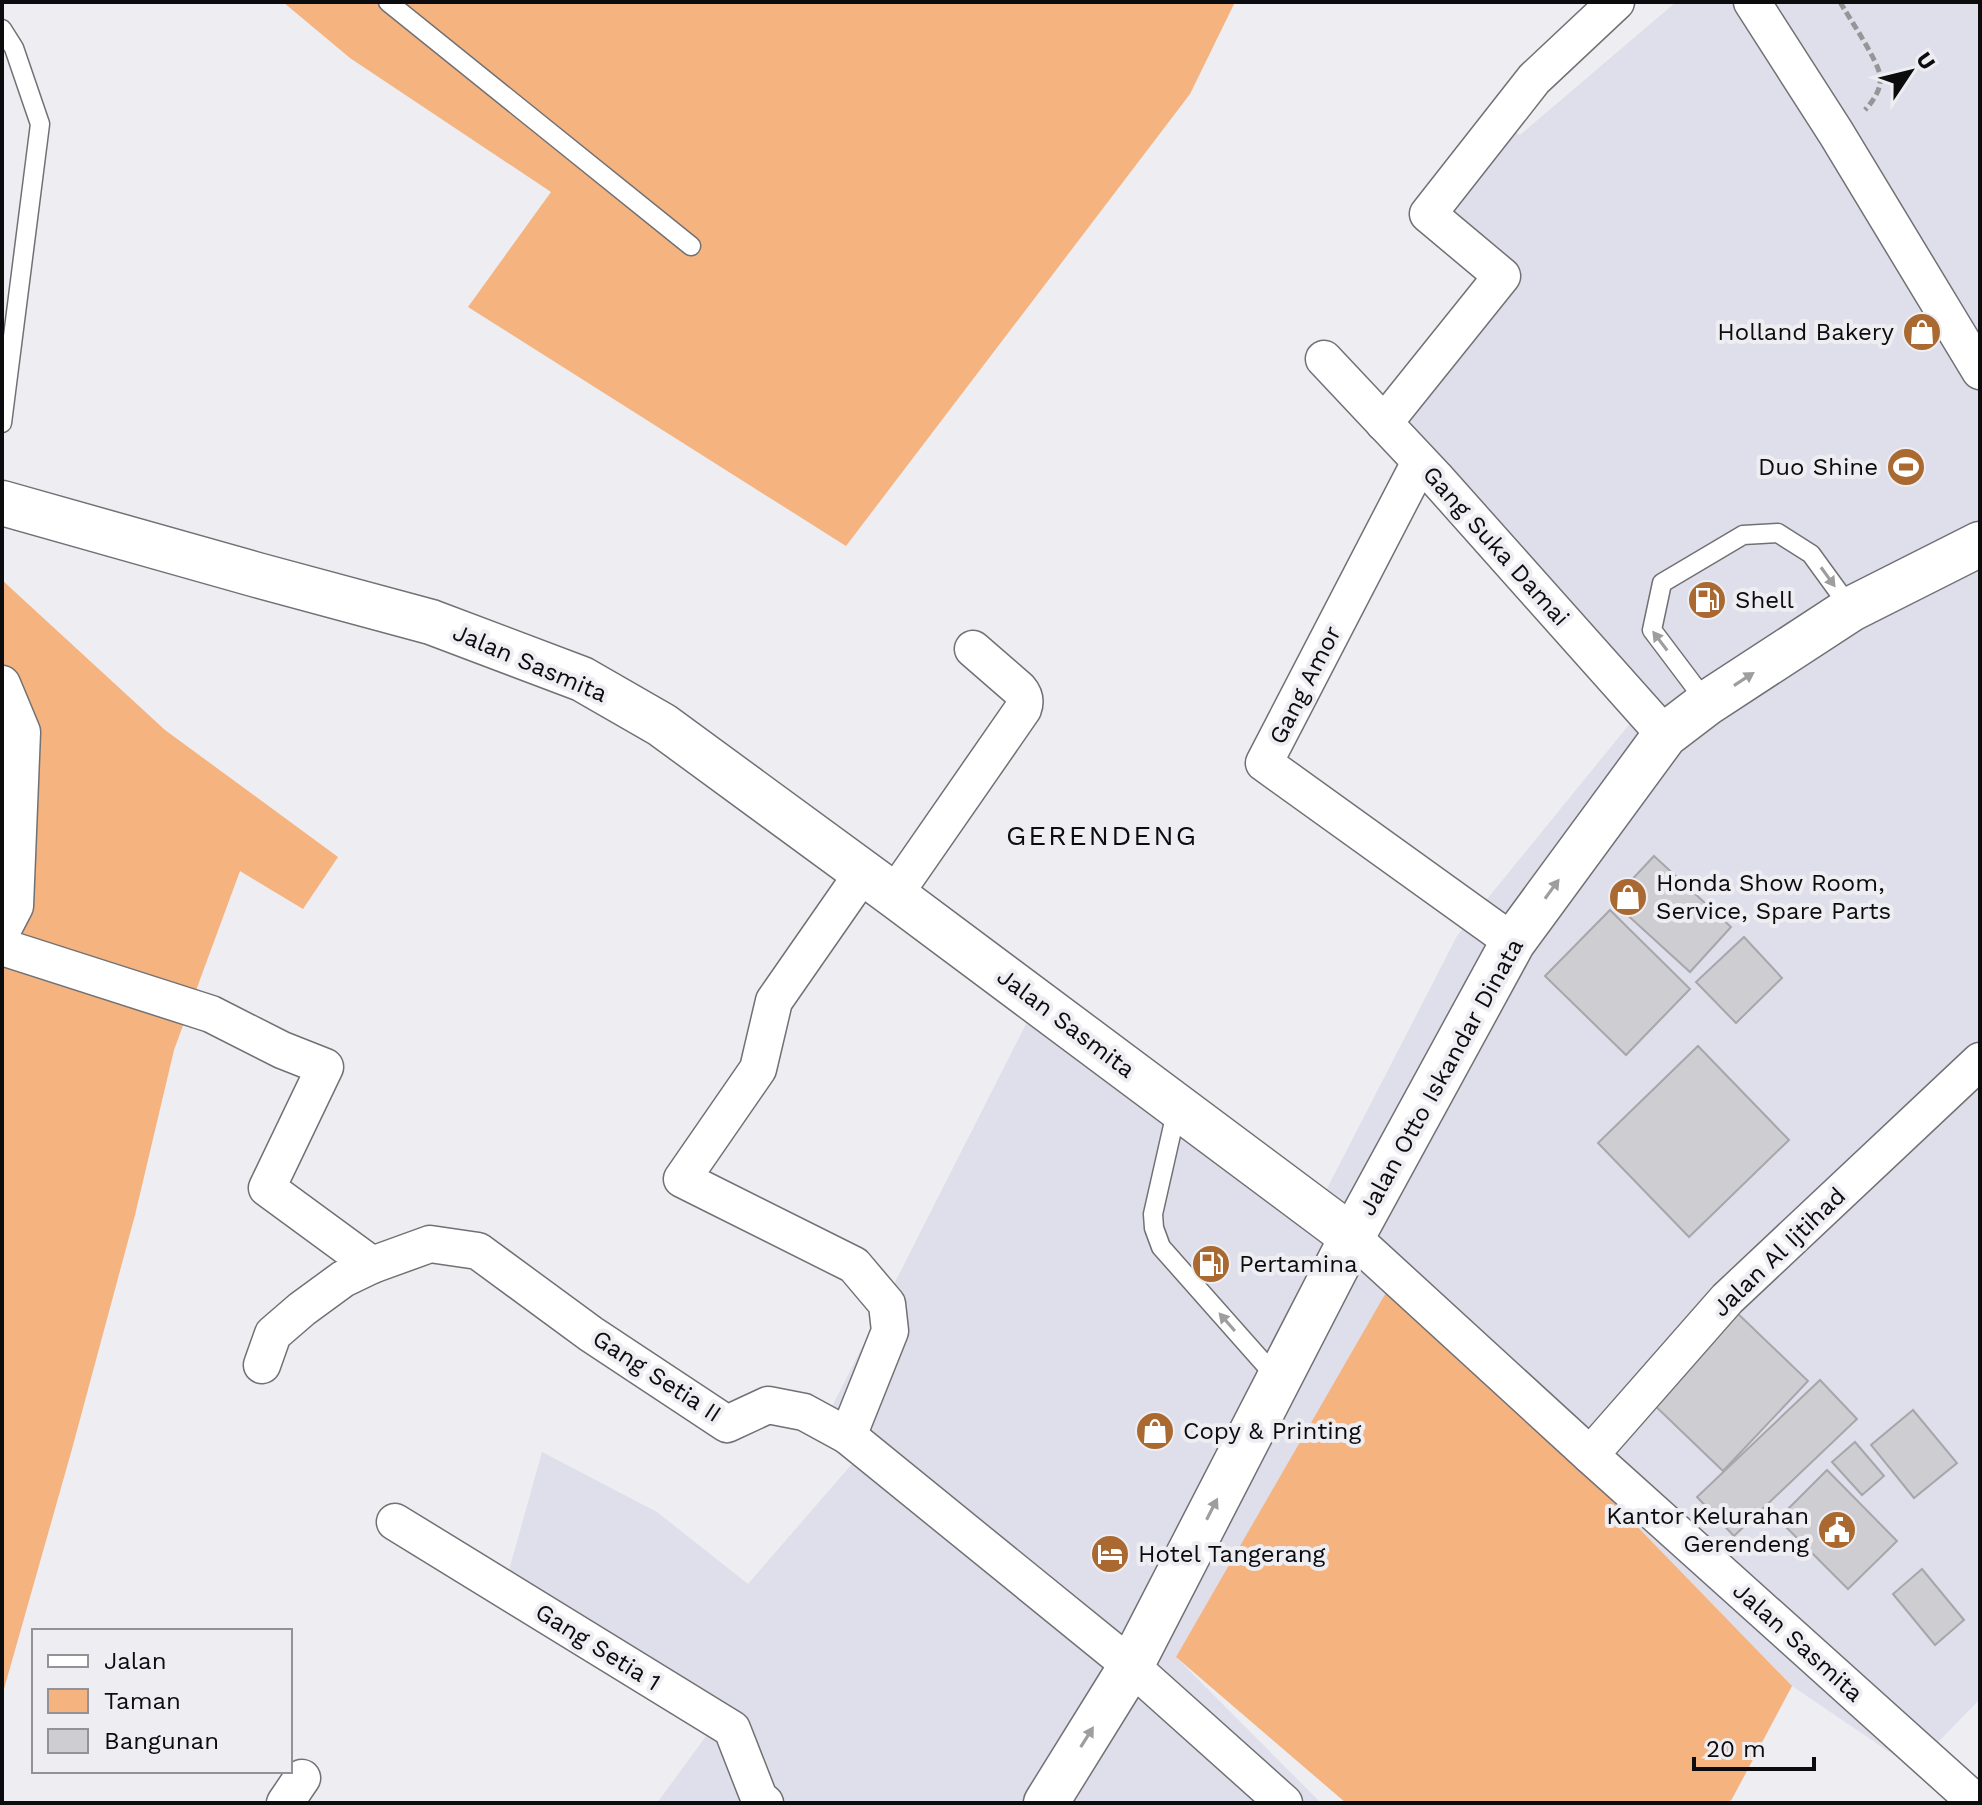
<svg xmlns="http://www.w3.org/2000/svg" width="1982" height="1805" viewBox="0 0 1982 1805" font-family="'Work Sans',sans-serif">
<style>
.built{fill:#dfdfeb}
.green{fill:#f4b37f}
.building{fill:#ceced2;stroke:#a6a6ab;stroke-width:2}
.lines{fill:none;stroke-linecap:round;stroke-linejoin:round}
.lane-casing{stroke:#717175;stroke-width:21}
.street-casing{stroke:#717175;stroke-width:39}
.secondary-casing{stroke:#717175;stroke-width:47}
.highway-casing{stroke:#717175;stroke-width:47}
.path{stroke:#969699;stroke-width:5;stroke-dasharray:8 4;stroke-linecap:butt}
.lane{stroke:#fff;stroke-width:18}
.street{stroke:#fff;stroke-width:36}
.secondary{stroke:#fff;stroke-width:44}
.highway{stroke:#fff;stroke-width:44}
.oneway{fill:#9e9e9f}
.labels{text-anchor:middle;stroke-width:8;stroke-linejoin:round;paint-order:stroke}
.poi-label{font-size:24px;fill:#0c0c0e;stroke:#ededf2;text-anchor:start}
.street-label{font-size:24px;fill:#0c0c0e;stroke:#ededf2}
.quarter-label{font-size:28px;letter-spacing:2px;fill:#0c0c0e;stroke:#ededf2}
</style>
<rect width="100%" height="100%" fill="#ededf2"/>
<path class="built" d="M1676 2H1980V1699L1913 1768 1792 1686 1396 1278 1176 1657 1321 1803H657L720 1717 504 1588 542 1452 657 1512 748 1584 858 1457 817 1436 1028 1020 1316 1210 1457 936 1645 705 1389 425 1515 286 1437 214 1494 120 1520 135Z"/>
<g class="green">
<path d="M283 2H1235L1190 94 846 546 468 307 551 192 350 58Z"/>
<path d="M2 580 165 730 338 857 303 909 240 871 174 1050 135 1215 72 1449 2 1696V910L14 741 2 713Z"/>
<path d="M1395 1277 1792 1686 1732 1799 1728 1803H1346L1176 1657Z"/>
</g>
<g class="building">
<path d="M1654 856 1731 927 1690 972 1612 901Z"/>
<path d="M1610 910 1690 989 1626 1055 1545 976Z"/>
<path d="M1744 937 1782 978 1736 1023 1696 982Z"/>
<path d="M1698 1046 1789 1140 1689 1237 1598 1143Z"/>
<path d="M1734 1310 1808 1381 1723 1471 1648 1399Z"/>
<path d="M1820 1380 1857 1419 1734 1536 1697 1497Z"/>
<path d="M1913 1410 1957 1463 1914 1498 1871 1445Z"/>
<path d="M1855 1442 1884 1476 1862 1495 1832 1462Z"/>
<path d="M1827 1470 1897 1541 1848 1589 1778 1519Z"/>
<path d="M1922 1569 1964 1620 1935 1645 1893 1594Z"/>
</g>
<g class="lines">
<g class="lane-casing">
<g id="lane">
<path d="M388 2 691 246"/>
<path d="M2 29 14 48 40 124 2 423"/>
<path d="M1707 703 1652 630 1662 583 1743 535 1778 533 1811 554 1851 609"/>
<path d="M1177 1108 1153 1214 1154 1228 1161 1247 1277 1378"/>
</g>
</g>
<g class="street-casing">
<g id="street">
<path d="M1752 2 1836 133 1980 371"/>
<path d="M1324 359 1435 477 1665 735"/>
<path d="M1384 423 1502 276 1428 214 1534 79 1616 2"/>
<path d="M1420 462 1264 763 1513 942"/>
<path d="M2 684 22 732 15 906 2 931"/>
<path d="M894 895 1023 709C1026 701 1025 696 1019 689L973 649"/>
<path d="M2 947 211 1014 282 1050 325 1067 267 1188 372 1265"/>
<path d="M1352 1237 1590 1455 1977 1803"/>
<path d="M262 1365 273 1334 302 1309 343 1279 372 1265 430 1244 478 1251 591 1334 727 1424 768 1405 804 1412 848 1436 1131 1666 1284 1803"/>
<path d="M848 1436 890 1331 887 1304 854 1265 682 1179 758 1069 774 1001 863 873"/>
<path d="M1590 1455 1727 1299 1980 1061"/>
<path d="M395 1522 732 1729 759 1798 765 1803"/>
<path d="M285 1803 302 1778"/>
</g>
</g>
<g class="secondary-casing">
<path id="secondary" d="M2 503 257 575 431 622 582 679 662 725 894 895 1352 1237"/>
</g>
<g class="highway-casing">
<path id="highway" d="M1046 1803 1131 1666 1352 1237 1513 942 1665 735 1707 703 1851 609 1980 544"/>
</g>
<path class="path" d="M1840 2C1848 16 1879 62 1880 76 1882 89 1873 101 1865 110"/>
<use href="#lane" class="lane"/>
<use href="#street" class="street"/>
<use href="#secondary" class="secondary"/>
<use href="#highway" class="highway"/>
</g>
<defs><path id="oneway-solid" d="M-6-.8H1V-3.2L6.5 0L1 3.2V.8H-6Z" transform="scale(2)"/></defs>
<g class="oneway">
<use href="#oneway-solid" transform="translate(1828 577) rotate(54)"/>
<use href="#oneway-solid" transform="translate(1660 641) rotate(-127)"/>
<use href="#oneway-solid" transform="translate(1744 679) rotate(-33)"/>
<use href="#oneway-solid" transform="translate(1552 889) rotate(-54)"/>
<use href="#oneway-solid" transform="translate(1227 1322) rotate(-131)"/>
<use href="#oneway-solid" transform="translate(1212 1509) rotate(-63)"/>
<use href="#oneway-solid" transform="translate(1087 1737) rotate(-58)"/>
</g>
<defs>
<g id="shop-disc" transform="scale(2)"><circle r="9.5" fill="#a96931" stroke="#ededf2"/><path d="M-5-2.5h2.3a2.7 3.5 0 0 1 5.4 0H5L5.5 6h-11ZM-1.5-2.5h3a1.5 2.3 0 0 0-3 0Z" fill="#fff"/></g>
<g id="stadium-disc" transform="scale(2)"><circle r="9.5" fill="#a96931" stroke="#ededf2"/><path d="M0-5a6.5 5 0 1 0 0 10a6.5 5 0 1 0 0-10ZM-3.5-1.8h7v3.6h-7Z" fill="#fff"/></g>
<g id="fuel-disc" transform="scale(2)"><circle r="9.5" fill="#a96931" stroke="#ededf2"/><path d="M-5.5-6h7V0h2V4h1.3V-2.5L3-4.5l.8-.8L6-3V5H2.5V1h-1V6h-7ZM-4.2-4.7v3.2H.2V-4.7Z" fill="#fff"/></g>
<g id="civic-disc" transform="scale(2)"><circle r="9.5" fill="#a96931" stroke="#ededf2"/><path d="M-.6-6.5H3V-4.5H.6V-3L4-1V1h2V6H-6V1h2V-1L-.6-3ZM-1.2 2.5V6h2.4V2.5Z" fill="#fff"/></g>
<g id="hotel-disc" transform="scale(2)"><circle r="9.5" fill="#a96931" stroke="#ededf2"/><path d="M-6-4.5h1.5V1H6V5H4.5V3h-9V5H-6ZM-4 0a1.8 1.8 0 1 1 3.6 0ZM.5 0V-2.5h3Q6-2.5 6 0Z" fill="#fff"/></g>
</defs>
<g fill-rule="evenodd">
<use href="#shop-disc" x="1922" y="332"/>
<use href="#stadium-disc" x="1906" y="467"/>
<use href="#fuel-disc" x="1707" y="600"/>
<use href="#shop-disc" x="1628" y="897"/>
<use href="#fuel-disc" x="1211" y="1264"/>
<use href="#shop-disc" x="1155" y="1431"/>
<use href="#civic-disc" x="1837" y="1530"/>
<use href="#hotel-disc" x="1110" y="1554"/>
</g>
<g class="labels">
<g class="poi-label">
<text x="1894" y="340" text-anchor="end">Holland Bakery</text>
<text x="1878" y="475" text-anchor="end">Duo Shine</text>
<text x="1735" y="608">Shell</text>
<text x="1656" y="891">Honda Show Room,<tspan x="1656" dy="28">Service, Spare Parts</tspan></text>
<text x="1239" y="1272">Pertamina</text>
<text x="1183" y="1439">Copy &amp; Printing</text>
<text x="1809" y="1524" text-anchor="end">Kantor Kelurahan<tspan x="1809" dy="28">Gerendeng</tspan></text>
<text x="1138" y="1562">Hotel Tangerang</text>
</g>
<g class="street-label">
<text transform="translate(1496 546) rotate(48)" y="8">Gang Suka Damai</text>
<text transform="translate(530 663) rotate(23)" y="8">Jalan Sasmita</text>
<text transform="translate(1305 685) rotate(-63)" y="8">Gang Amor</text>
<text transform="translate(1066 1023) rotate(37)" y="8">Jalan Sasmita</text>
<text transform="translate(1441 1077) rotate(-61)" y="8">Jalan Otto Iskandar Dinata</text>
<text transform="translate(1779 1252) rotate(-44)" y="8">Jalan Al Ijtihad</text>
<text transform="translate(657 1376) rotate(33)" y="8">Gang Setia II</text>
<text transform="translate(1798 1642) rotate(42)" y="8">Jalan Sasmita</text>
<text transform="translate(598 1647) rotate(32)" y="8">Gang Setia 1</text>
</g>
<g class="quarter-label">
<text x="1102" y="845">GERENDENG</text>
</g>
</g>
<rect width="1982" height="1805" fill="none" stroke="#0c0c0e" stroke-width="8"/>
<rect x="32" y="1629" width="260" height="144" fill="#ededf2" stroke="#939397" stroke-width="2"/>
<rect x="48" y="1655" width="40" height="12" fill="#ffffff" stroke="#939397" stroke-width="2"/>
<text x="104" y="1669" font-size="24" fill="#0c0c0e">Jalan</text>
<rect x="48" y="1689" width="40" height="24" fill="#f4b37f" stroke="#939397" stroke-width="2"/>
<text x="104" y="1709" font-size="24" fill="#0c0c0e">Taman</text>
<rect x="48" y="1729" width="40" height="24" fill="#ceced2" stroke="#939397" stroke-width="2"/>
<text x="104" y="1749" font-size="24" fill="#0c0c0e">Bangunan</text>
<g transform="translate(1910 72) rotate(55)" stroke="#ededf2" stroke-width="6" paint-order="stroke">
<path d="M0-6L14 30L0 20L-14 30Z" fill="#0c0c0e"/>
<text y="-12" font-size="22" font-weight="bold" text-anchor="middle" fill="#0c0c0e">U</text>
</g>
<path d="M1694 1757v12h120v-12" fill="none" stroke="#0c0c0e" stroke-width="4"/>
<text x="1706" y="1757" font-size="24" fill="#0c0c0e" stroke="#ededf2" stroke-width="6" paint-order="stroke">20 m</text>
</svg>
